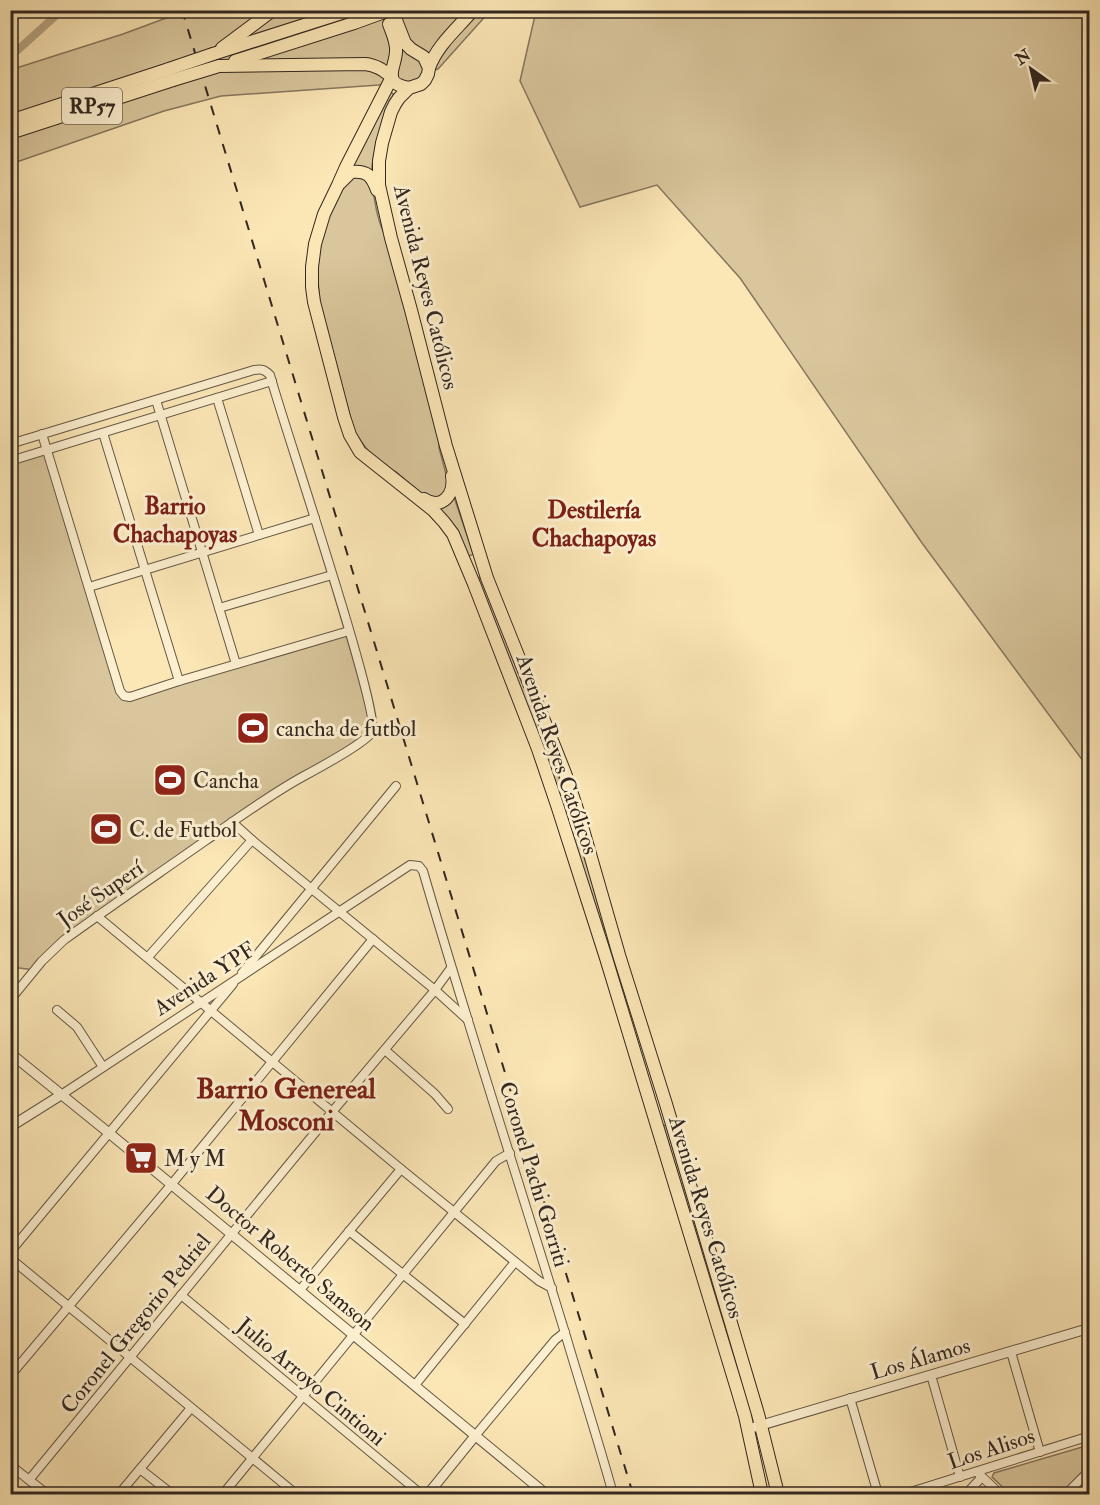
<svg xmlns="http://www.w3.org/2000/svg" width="1100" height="1505" viewBox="0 0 1100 1505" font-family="'IM FELL Double Pica',serif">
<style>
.green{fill:#d9c69c;stroke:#86765e;stroke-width:1.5}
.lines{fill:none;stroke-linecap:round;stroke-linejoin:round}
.canal{stroke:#b7a582;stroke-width:8}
.minor-casing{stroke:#655745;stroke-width:10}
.tertiary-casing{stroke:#655745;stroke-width:11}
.primary-casing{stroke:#332720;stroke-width:14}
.trunk-casing{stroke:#332720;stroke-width:14}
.minor{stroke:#fcefcf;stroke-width:8}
.tertiary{stroke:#fcefcf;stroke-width:9}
.primary{stroke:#fbe6b5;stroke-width:12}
.trunk{stroke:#fbe6b5;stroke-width:12}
.rail{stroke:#332720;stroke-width:2;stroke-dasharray:10 10;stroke-linecap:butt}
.trunk-bridge-casing{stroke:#332720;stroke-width:14;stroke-linecap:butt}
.trunk-bridge{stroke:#fbe6b5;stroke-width:12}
.labels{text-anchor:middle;stroke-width:6;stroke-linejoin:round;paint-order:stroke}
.shield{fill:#fcefcf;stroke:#6f6354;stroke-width:1.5}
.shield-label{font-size:21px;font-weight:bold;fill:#332720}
.street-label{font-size:22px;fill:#332720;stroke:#fcefcf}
.poi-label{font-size:22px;fill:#332720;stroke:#fcefcf;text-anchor:start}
.neighbourhood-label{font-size:24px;font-weight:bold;fill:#7a1f14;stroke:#fcefcf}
.district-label{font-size:28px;font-weight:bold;fill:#7a1f14;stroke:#fcefcf}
</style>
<rect width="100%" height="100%" fill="#fbe6b5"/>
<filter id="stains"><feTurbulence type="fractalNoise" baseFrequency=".00333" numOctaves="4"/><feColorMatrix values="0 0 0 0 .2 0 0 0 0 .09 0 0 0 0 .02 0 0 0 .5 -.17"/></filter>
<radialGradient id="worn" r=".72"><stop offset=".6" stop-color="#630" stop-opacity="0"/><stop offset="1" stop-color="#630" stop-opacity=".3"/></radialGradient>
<g class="green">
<path d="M185 11H490L438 69 423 73 418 80 409 82 401 79 379 85 221 96 164 111 11 164 10 70 123 34Z"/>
<path d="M536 11H1089V769L922 543 740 278 657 185 580 207 520 81Z"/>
<path d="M391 92 394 95C385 112 382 129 377 147 375 155 371 162 372 171L350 169Z"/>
<path d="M357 174 372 184C375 202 377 221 386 237L439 437V448L448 481 445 496 429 500 396 472 388 468 372 456 357 436 352 424 320 303 317 270 323 224 346 179Z"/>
<path d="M47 450 122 694 130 697 349 631 372 731 67 937 35 970 11 967V462Z"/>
<path d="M454 497 473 553 472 555 469 556 467 554C460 539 453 520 439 509V506Z"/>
<path d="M481 577 558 775 607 929 601 931 559 793 536 728 477 579Z"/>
<path d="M666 1125 754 1418 750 1419 662 1126Z"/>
<path d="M1089 1445V1471L1067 1494H1010L992 1477 994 1473Z"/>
</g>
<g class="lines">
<path class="canal" d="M10 57 62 10"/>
<g class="minor-casing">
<g id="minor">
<path d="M217 398 259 535"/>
<path d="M156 400 236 664"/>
<path d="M103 433 179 681"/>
<path d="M42 434 120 691 124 696 130 697 179 681 349 631"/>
<path d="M10 444 254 370C261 369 264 369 270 375 281 417 382 715 372 732 365 743 317 769 304 776 269 795 237 819 205 841 158 874 111 906 64 940L42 961 10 1000"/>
<path d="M10 461 272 381"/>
<path d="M89 587 315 518"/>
<path d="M219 608 332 575"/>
<path d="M232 822 252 840 435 990 468 1020"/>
<path d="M97 916 401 1169 539 1281 552 1288"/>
<path d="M148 957 252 840"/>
<path d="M242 973 396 786"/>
<path d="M57 1010 77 1027 103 1067"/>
<path d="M385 1050 435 1094 448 1109"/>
<path d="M61 1095 410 865 419 866 423 871C468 1026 518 1179 565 1333 581 1387 598 1440 613 1494"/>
<path d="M349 1231 465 1324"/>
<path d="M10 1252 233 984"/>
<path d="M10 1258 296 1494"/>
<path d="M300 1290 401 1169"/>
<path d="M181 1295 421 1494"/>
<path d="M1011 1352 1040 1452"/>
<path d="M931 1375 960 1477"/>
<path d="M10 1376 171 1185 373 939"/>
<path d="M415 1385 515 1262"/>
<path d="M850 1398 878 1494"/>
<path d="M475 1436 555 1340 565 1332"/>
<path d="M10 1465 47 1494"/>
<path d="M140 1469 172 1494"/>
<path d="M977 1472 1000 1494"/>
<path d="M29 1480 332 1112 435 990 451 968"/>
<path d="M119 1494 191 1408"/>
<path d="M223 1494 496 1161 510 1153"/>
<path d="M904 1494 1090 1436"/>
<path d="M966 1494 982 1477"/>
<path d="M1066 1494 1090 1470"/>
</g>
</g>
<g class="tertiary-casing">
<g id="tertiary">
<path d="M10 1053 109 1133 546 1494"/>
<path d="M10 1127 61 1095"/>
<path d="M755 1427 1090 1328"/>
<path d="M428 1494 475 1436"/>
</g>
</g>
<g class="primary-casing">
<g id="primary">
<path d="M392 10 405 43 411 49 424 57 429 68 428 74 425 80 421 84 409 88 399 98 395 104 391 112 382 143 379 161V185L391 238 411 310 446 446 487 578 565 773 577 809 619 955 666 1104 758 1414 778 1494"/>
<path d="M389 24C392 33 397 42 396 52 395 69 381 83 409 88"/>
<path d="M392 77 346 167 338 185 324 214 315 244 312 267V287L314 302 344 417 350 435 360 452 433 510 444 522 453 534 474 584 538 749 557 805 606 958 737 1389 745 1416 762 1494"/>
<path d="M340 183 351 172C367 170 372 176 377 190"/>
<path d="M424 499C442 511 455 494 452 476"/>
</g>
</g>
<g class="trunk-casing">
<g id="trunk">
<path d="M222 48 273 10"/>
<path d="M213 54 351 10"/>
<path d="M235 61 354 23"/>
<path d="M219 66 365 64C376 65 383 70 392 77"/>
<path d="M429 68C437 45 458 28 473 10"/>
<path d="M10 121 169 69"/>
<path d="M10 133 173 80"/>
</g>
</g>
<use href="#minor" class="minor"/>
<use href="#tertiary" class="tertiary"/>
<use href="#primary" class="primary"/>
<use href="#trunk" class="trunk"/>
<path class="rail" d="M182 10 633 1494"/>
<g class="trunk-bridge-casing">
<g id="trunk-bridge">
<path d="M354 23 390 10"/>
<path d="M169 69 213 54"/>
<path d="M173 80 219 66"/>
</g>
</g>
<use href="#trunk-bridge" class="trunk-bridge"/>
</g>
<defs>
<g id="stadium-square" transform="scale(1.725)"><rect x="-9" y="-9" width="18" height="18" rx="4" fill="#8f2418" stroke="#fcefcf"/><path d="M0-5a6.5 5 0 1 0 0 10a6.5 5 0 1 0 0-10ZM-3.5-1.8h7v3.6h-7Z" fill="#fff"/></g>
<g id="supermarket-square" transform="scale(1.725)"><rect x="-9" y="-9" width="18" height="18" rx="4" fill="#8f2418" stroke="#fcefcf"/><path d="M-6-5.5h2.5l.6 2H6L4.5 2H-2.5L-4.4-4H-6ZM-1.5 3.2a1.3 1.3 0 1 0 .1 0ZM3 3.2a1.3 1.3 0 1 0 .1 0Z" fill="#fff"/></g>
</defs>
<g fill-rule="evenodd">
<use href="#stadium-square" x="253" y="728"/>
<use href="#stadium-square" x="170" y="780"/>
<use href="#stadium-square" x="106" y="829"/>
<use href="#supermarket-square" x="141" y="1158"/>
</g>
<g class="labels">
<rect class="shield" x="62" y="88" width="60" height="36" rx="4.5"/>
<g class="shield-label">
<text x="92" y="113">RP57</text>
</g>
<g class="street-label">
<text transform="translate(427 287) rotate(76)" y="8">Avenida Reyes Católicos</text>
<text transform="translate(558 754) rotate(71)" y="8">Avenida Reyes Católicos</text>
<text transform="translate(100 893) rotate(-35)" y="8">José Superí</text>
<text transform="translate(204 978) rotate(-33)" y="8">Avenida YPF</text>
<text transform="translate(535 1174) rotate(73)" y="8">Coronel Pachi Gorriti</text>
<text transform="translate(707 1217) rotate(73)" y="8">Avenida Reyes Católicos</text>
<text transform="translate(291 1258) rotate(40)" y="8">Doctor Roberto Samson</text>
<text transform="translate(135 1323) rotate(-51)" y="8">Coronel Gregorio Pedriel</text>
<text transform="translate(920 1358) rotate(-16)" y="8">Los Álamos</text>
<text transform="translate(312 1381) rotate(40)" y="8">Julio Arroyo Cintioni</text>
<text transform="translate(991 1448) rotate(-18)" y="8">Los Alisos</text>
</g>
<g class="poi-label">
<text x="276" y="736">cancha de futbol</text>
<text x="193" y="788">Cancha</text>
<text x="129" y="837">C. de Futbol</text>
<text x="164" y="1166">M y M</text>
</g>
<g class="neighbourhood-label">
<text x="175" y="514">Barrio<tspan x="175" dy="28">Chachapoyas</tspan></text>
<text x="594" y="518">Destilería<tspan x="594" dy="28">Chachapoyas</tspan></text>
</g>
<g class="district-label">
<text x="286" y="1098">Barrio Genereal<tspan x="286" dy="32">Mosconi</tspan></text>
</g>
</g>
<rect width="1100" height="1505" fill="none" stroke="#fbe6b5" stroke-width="36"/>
<rect x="12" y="12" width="1076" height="1481" fill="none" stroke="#332720" stroke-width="3"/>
<rect x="18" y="18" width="1064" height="1469" fill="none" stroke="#332720" stroke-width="1.5"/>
<g transform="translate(1031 69) rotate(326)" stroke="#fcefcf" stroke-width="4.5" paint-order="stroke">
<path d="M0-4.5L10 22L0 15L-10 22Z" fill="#332720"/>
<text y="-9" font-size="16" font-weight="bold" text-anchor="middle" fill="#332720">N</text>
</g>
<rect width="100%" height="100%" filter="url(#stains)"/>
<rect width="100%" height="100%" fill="url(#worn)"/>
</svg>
